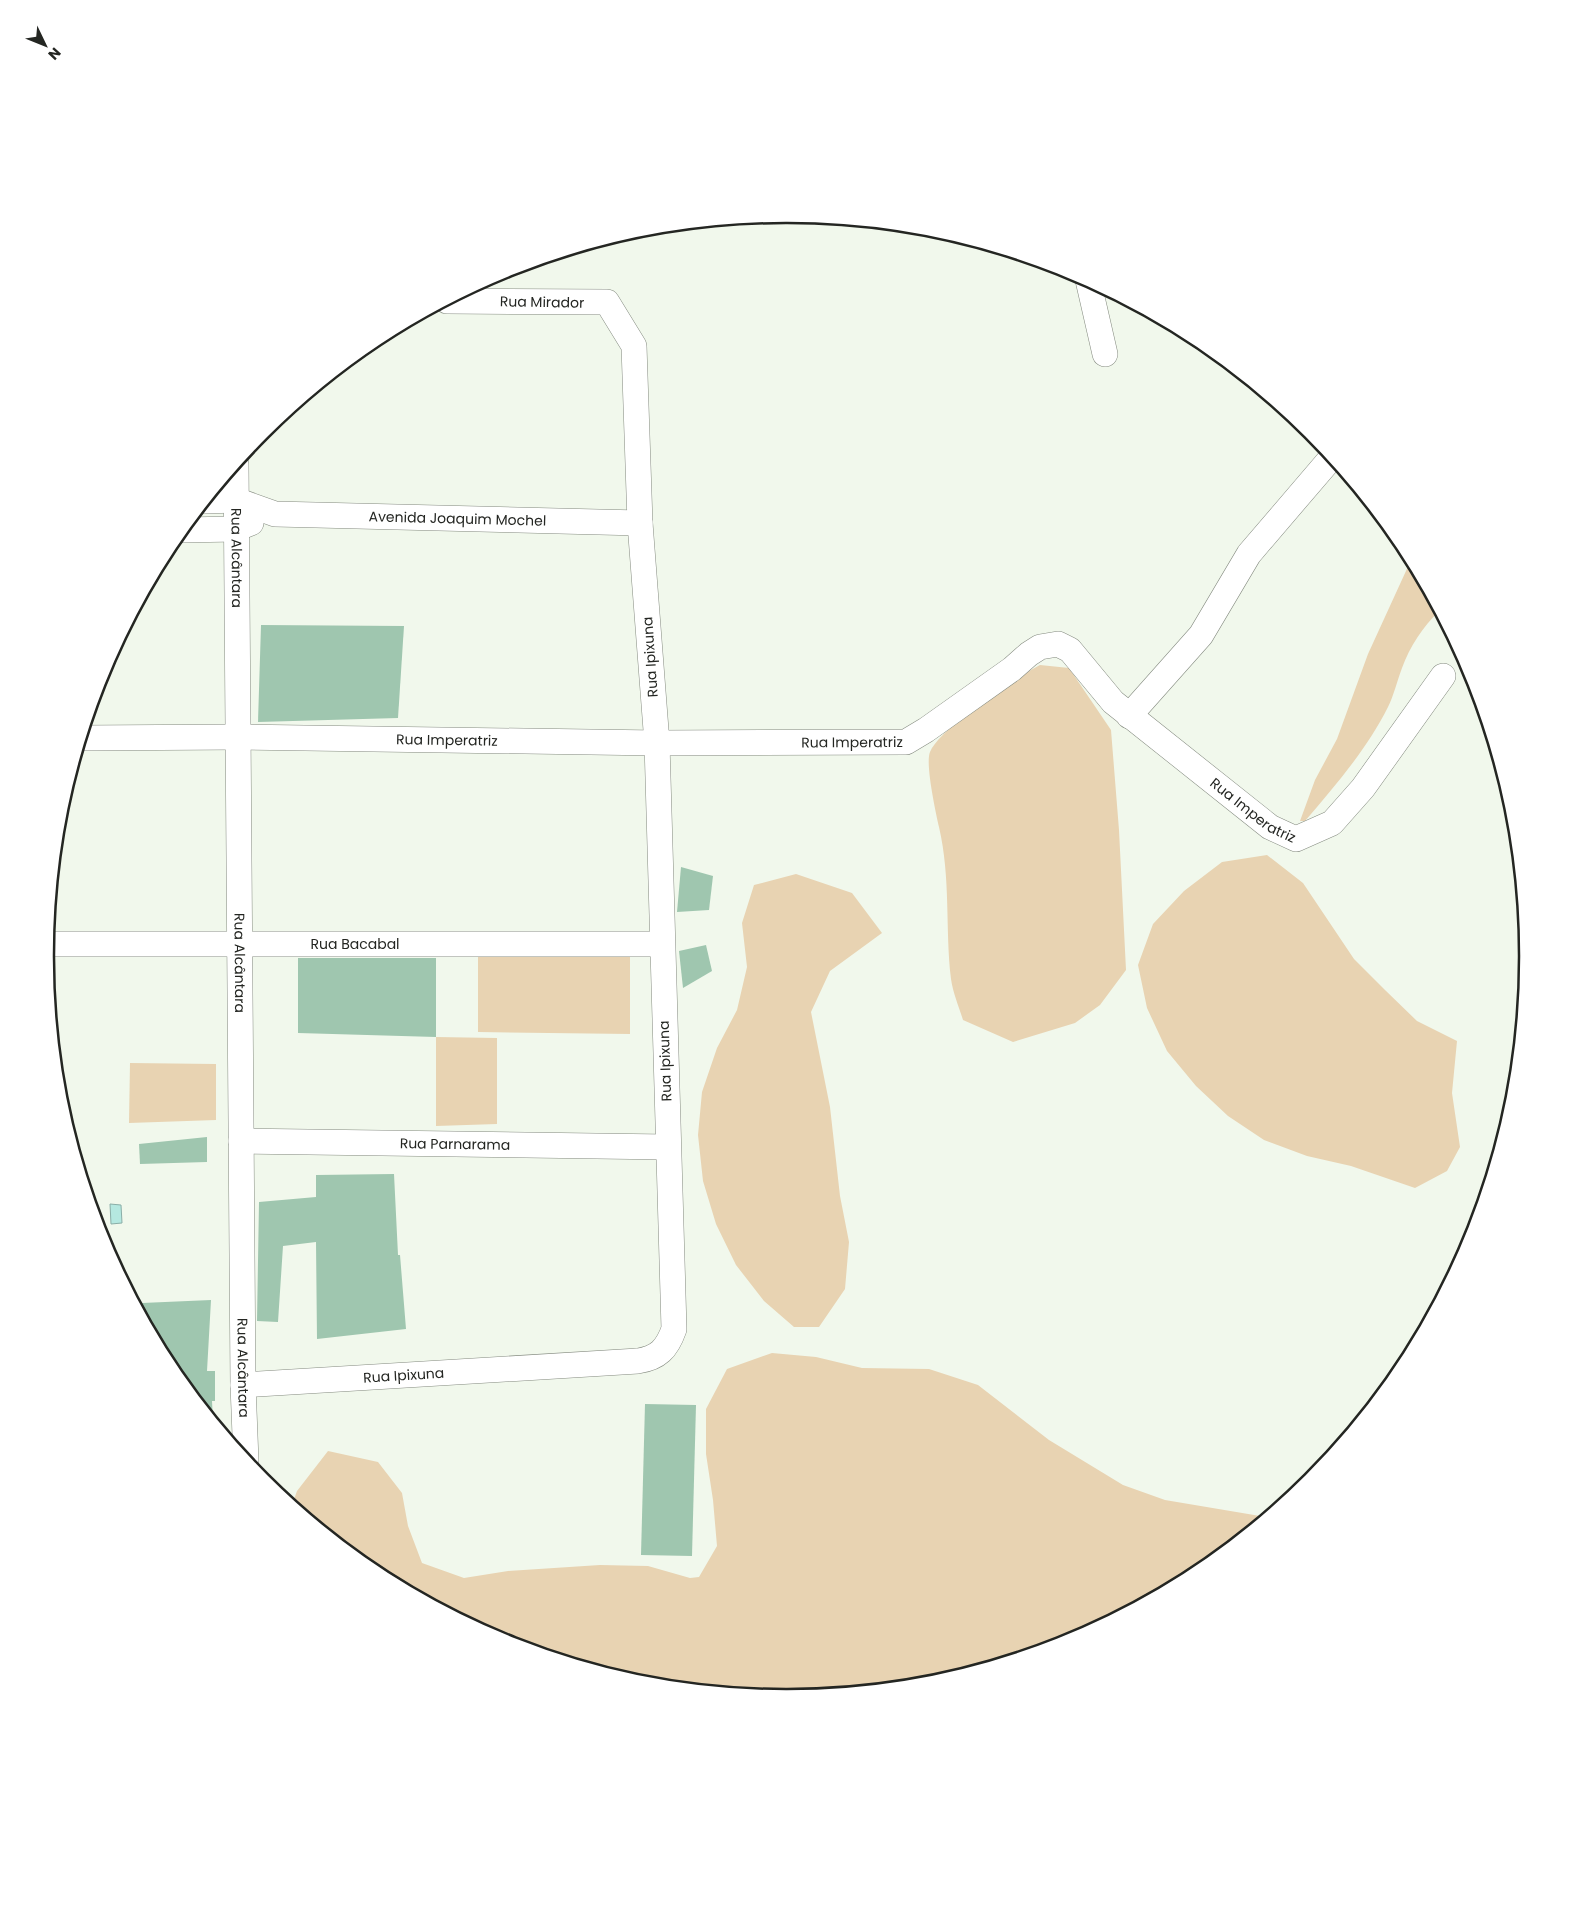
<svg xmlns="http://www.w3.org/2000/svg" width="1573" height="1912" viewBox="0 0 1573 1912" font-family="Poppins,sans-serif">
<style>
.green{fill:#e8d3b2}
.water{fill:#b5e8e0;stroke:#8aaea7}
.building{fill:#9fc6af}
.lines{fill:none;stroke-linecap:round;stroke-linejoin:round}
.minor-casing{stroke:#858b80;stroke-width:26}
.minor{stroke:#fff;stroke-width:25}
.labels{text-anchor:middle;stroke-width:4.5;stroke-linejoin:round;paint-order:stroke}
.street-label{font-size:14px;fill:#242622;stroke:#fff}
.rim{fill:none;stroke:#242622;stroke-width:2.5}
</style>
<rect width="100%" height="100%" fill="#f1f8ec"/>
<g class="green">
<path d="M1411 560 1439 611C1423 627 1410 646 1402 668 1397 681 1394 695 1388 707 1367 749 1335 786 1305 821H1300L1315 780 1337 739 1368 654Z"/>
<path d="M1040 665 1069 668 1111 730 1119 830 1126 970 1100 1005 1075 1023 1013 1042 963 1020C959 1007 953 993 951 979 945 928 951 879 939 827 936 813 925 764 930 752 941 727 1014 679 1040 665Z"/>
<path d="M1267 855 1303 883 1354 959 1385 990 1417 1021 1457 1041 1452 1093 1460 1147 1447 1171 1415 1188 1351 1166 1307 1156 1264 1140 1228 1116 1196 1086 1167 1051 1147 1008 1138 965 1153 924 1184 891 1222 862Z"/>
<path d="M796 874 852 893 882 933 830 971 811 1012 830 1107 840 1196 849 1242 845 1289 819 1327H794L764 1301 736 1265 716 1224 703 1181 698 1135 702 1092 717 1048 737 1010 747 967 742 923 754 885Z"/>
<path d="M478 954 630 956V1034L478 1032Z"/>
<path d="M436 1037 497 1038V1124L436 1126Z"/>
<path d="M130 1063 216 1064V1120L129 1123Z"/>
<path d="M772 1353 816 1357 862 1368 929 1369 978 1385 1049 1440 1123 1485 1165 1500 1266 1517 1198 1573 1070 1641 931 1683 791 1697 642 1683 502 1641 374 1572 292 1505 297 1491 328 1451 378 1462 402 1493 408 1526 422 1563 464 1578 508 1571 600 1565 648 1566 690 1578 699 1577 717 1546 713 1500 706 1454V1409L727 1369Z"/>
</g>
<path class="water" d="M110 1204 121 1205 122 1223 111 1224Z"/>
<g class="building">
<path d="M261 625 404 626 398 718 258 722Z"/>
<path d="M681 867 713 876 709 910 677 912Z"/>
<path d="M706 945 712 971 683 988 679 951Z"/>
<path d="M298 958H436V1037L298 1033Z"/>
<path d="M207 1137V1162L140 1164 139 1144Z"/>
<path d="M394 1174 398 1255H400L406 1329 317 1339 316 1242 283 1246 278 1322 257 1321 259 1202 316 1197V1175Z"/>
<path d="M211 1300 207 1371H215V1401H212L213 1421 170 1367 142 1316V1303Z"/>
<path d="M645 1404 696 1405 692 1556 641 1555Z"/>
</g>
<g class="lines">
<g class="minor-casing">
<g id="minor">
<path d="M1088 280 1105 354"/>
<path id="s1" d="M236 464 243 1385 246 1461"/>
<path id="s2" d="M206 501 236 500 275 514 640 523"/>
<path d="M182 530 236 529 251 523"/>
<path d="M1129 716 1201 635 1249 554 1332 457"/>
<path id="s3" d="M81 738 238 737 657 743 906 742 926 730 1012 669 1029 654 1040 647 1058 644 1070 650 1113 702 1270 827 1296 839 1332 823 1363 788 1443 676"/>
<path id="s4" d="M46 944H662"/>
<path id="s5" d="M241 1141 667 1147"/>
<path id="s6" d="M243 1385 638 1361C658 1358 667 1349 674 1329L657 743 640 523 634 346 607 302 447 301"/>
</g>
</g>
<use href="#minor" class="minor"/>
</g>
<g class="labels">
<g class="street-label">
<text transform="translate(542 302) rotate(1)" y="5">Rua Mirador</text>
<text dy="5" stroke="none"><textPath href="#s2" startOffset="254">Avenida Joaquim Mochel</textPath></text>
<text dy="5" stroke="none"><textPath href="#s1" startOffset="94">Rua Alcântara</textPath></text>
<text transform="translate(650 657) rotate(-94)" y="5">Rua Ipixuna</text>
<text dy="5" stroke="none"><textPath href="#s3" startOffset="366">Rua Imperatriz</textPath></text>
<text dy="5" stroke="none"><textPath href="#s3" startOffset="771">Rua Imperatriz</textPath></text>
<text dy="5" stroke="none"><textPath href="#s3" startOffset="1266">Rua Imperatriz</textPath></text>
<text dy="5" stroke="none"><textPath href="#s4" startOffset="309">Rua Bacabal</textPath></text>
<text dy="5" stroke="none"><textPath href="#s1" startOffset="499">Rua Alcântara</textPath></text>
<text transform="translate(665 1061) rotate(-92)" y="5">Rua Ipixuna</text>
<text dy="5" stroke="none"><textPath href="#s5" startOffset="214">Rua Parnarama</textPath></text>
<text dy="5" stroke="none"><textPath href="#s1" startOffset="904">Rua Alcântara</textPath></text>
<text dy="5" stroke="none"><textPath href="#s6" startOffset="161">Rua Ipixuna</textPath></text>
</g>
</g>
<path d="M0 0H1573V1912H0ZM786 223H787A732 732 0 0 1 1519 955V957A732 732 0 0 1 787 1689H786A732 732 0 0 1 54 957V955A732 732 0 0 1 786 223Z" fill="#fff" fill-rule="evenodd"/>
<path class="rim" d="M786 223H787A732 732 0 0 1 1519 955V957A732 732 0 0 1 787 1689H786A732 732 0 0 1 54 957V955A732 732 0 0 1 786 223Z"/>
<g transform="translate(45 45) rotate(133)" stroke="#ffffff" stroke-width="4" paint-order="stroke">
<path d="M0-4L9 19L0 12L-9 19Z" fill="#242622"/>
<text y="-8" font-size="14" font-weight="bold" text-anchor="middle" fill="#242622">N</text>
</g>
</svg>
